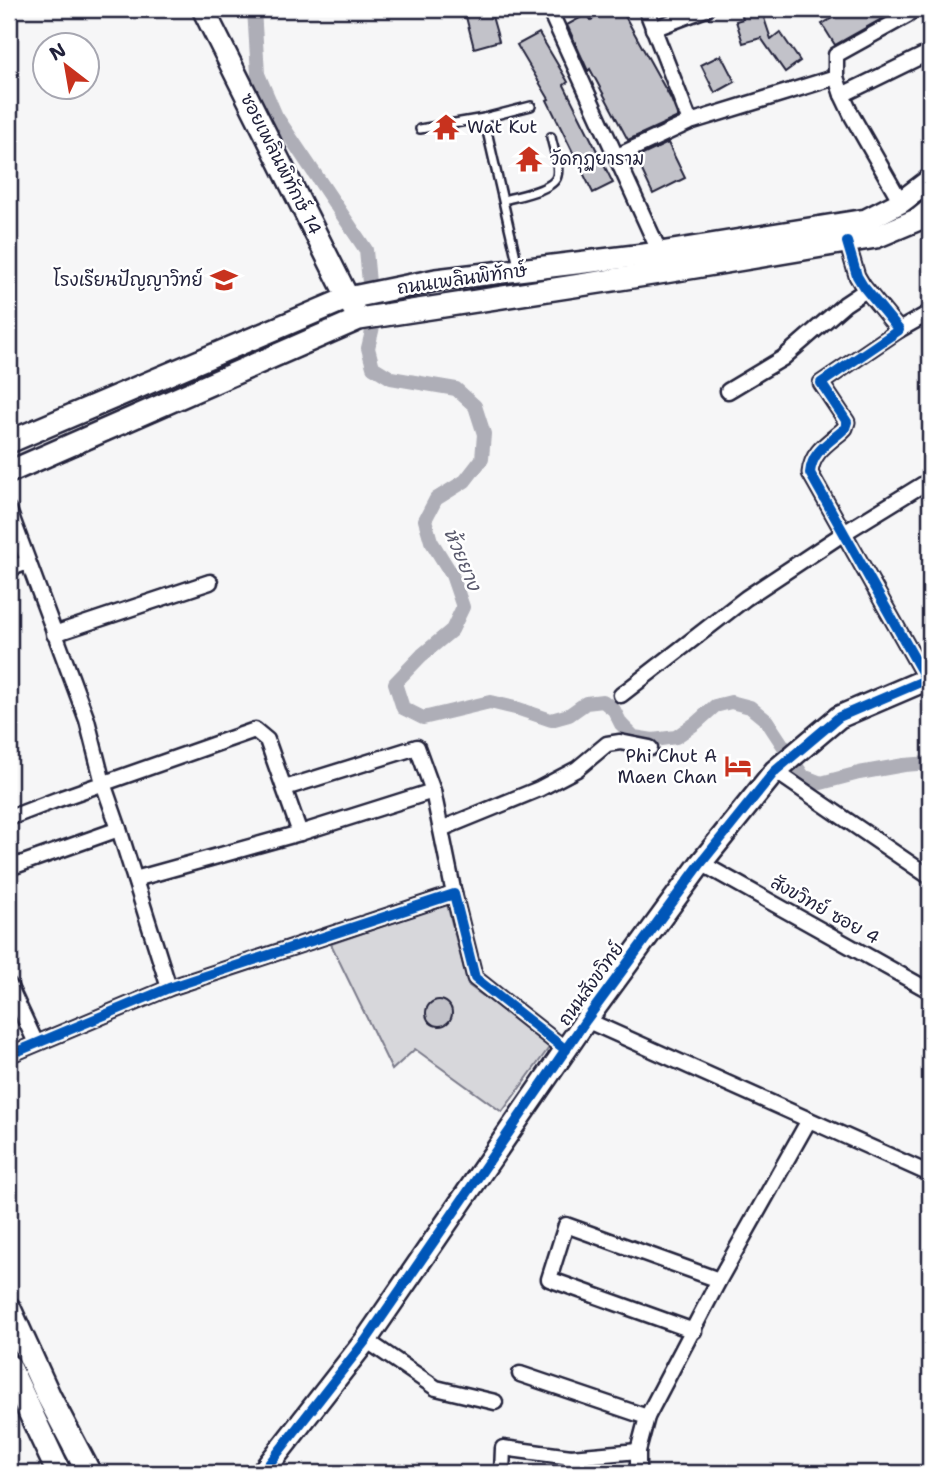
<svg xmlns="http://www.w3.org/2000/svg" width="939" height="1482" viewBox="0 0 939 1482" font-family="'Shantell Sans','Playpen Sans Thai',sans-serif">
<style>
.green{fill:#d7d7db;stroke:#7c7c8b;stroke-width:2}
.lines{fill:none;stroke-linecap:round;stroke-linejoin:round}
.canal{stroke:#aeaeb7;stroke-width:14}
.building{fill:#c2c2c9;stroke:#22223b;stroke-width:2}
.lane-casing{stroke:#22223b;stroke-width:12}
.street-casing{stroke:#22223b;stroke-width:19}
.secondary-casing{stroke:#22223b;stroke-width:26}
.primary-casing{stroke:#22223b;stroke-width:28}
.lane{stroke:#fff;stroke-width:7}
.street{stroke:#fff;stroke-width:14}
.secondary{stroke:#fff;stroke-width:21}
.primary{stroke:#fff;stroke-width:23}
.cycleway-casing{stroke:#fff;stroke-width:15}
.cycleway{stroke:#0057b8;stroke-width:10}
.labels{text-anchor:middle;stroke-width:5;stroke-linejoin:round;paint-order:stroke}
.poi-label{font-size:18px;fill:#22223b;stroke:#fff;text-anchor:start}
.street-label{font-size:18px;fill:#22223b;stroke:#fff}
.water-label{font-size:19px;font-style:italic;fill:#5a5a6d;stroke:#fff}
</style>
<rect width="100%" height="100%" fill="#f6f6f7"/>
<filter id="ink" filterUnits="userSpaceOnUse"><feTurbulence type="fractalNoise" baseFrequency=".0143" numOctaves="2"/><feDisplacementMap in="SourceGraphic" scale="14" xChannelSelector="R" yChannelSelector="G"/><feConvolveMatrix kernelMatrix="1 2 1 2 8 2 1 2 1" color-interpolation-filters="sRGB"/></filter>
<g filter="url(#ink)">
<path class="green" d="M447 904 468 985 551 1045 502 1112 415 1049 392 1070 331 944Z"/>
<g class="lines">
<path class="canal" d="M254 9 258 74 276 116 366 250 373 327 368 348 373 367 391 378 456 389 475 406 484 434 482 459 465 481 436 499 425 520 431 541 452 575 463 607 452 630 422 655 395 683 403 708 423 718 490 702 519 709 551 720 569 715 586 703 603 701 614 710 621 724 634 737 653 740 676 737 696 723 715 706 731 702 750 707 767 721 803 776 821 783 859 773 904 765 930 763"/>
</g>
<g class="building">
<path d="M464 9H490L499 41 474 48Z"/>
<path d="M612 9H621L671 99 678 117 628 140 590 69 588 71 567 25 587 14 591 20Z"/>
<path d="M754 9H761L771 39 780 32 800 61 785 72 761 38 743 43 736 21 743 19 741 13Z"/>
<path d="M848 9H899L835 45 822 24Z"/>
<path d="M539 33 568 82 564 85 613 183 593 193 547 100 549 99 517 45Z"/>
<path d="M721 55 735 82 715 93 701 65Z"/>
<path d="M668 143 685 178 653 194 636 158Z"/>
<circle cx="439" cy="1013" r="13"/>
</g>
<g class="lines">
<g class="lane-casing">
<g id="lane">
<path d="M484 118 518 266"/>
<path d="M420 129 484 118 531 106"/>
<path d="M504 200C517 196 554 190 557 176 560 165 553 148 551 137"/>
</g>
</g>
<g class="street-casing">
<g id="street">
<path d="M549 9 660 253"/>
<path d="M646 9 690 122"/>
<path d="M653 29 706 9"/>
<path d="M842 95 930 52"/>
<path d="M617 156 690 122 836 77"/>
<path d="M901 202 852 116 842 95 836 77V55L908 15"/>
<path d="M847 242 857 276 863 286 899 330 821 383 847 422 845 428 842 431C827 444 812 452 810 473L926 679"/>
<path d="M899 330 929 313"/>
<path d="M728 391 783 358 845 304 866 290"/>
<path d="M9 510 87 720 103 783 119 829 169 988"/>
<path d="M9 569 28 562"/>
<path d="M54 634 210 582"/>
<path d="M621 695 746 598 844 533 930 480"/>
<path d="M775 771 930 877"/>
<path d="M285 788 417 747 433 791 454 894"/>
<path d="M9 818 56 800 255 730 267 740 300 833"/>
<path d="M441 829 539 789 577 769 607 744 620 742 650 748"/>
<path d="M701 863 930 991"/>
<path d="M9 868 119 829"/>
<path d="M135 879 300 833 433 791"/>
<path d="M9 985 36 1043"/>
<path d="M586 1020 930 1174"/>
<path d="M9 1055 169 988 454 894 475 978 566 1050"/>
<path d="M694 1331 549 1279 566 1225 719 1280"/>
<path d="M366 1340 436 1388 495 1402"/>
<path d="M520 1374 647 1417"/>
<path d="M502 1473 503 1448 571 1457 638 1451"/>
<path d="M570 1473 571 1457"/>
<path d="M638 1473V1451L647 1417 719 1280 809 1120"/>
</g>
</g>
<g class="secondary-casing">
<g id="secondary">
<path d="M203 9 353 308"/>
<path d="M9 442 348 298 436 280 660 253 866 220 901 202 930 180"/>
<path d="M9 472 359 319 665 272 876 237 919 219 930 210"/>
<path d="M262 1473 366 1340 586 1020 701 863 775 771 839 717 930 678"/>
</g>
</g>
<g class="primary-casing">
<g id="primary">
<path d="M9 1309 49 1397 89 1473"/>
<path d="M9 1367 59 1473"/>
</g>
</g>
<use href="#lane" class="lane"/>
<use href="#street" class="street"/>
<use href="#secondary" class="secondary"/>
<use href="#primary" class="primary"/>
<g class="cycleway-casing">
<g id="cycleway">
<path d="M847 242 857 276 863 286 899 330 821 383 847 422 845 428 842 431C827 444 812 452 810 473L926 679"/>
<path d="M9 1055 169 988 454 894 475 978 566 1050"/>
<path d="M262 1473 366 1340 586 1020 701 863 775 771 839 717 930 678"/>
</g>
</g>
<use href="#cycleway" class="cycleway"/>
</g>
</g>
<defs>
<g id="temple-bare" transform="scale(2.1)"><path d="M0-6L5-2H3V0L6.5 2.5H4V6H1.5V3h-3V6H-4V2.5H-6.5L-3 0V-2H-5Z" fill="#c8321e" stroke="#fff" stroke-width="2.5" paint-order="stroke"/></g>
<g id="school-bare" transform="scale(2.1)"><path d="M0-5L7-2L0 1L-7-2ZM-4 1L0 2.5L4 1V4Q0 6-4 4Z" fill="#c8321e" stroke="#fff" stroke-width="2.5" paint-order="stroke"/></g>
<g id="hotel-bare" transform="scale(2.1)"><path d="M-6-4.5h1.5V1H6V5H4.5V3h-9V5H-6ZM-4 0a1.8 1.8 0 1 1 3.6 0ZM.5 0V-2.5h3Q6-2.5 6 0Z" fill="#c8321e" stroke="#fff" stroke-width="2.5" paint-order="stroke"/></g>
</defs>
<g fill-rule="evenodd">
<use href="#temple-bare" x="446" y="127"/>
<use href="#temple-bare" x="529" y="159"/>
<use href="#school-bare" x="224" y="280"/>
<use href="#hotel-bare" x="738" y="766"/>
</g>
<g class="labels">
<g class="poi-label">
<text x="467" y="133">Wat Kut</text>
<text x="550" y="165">วัดกุฏยาราม</text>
<text x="203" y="286" text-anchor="end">โรงเรียนปัญญาวิทย์</text>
<text x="717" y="762" text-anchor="end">Phi Chut A<tspan x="717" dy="21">Maen Chan</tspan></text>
</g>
<g class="street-label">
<text transform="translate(281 164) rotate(63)" y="6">ซอยเพลินพิทักษ์ 14</text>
<text transform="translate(462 279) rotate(-8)" y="6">ถนนเพลินพิทักษ์</text>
<text transform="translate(825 910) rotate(29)" y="6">สังขวิทย์ ซอย 4</text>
<text transform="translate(591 984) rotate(-54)" y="6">ถนนสังขวิทย์</text>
</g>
<g class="water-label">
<text transform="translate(463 559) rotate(67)" y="7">ห้วยยาง</text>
</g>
</g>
<rect width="939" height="1482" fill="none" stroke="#fff" stroke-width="35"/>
<rect x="18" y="18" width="904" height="1447" fill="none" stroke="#22223b" stroke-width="2.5" filter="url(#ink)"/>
<g transform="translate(66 66) rotate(329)"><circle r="33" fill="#ffffff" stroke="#a7a7b1" stroke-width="2"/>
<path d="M0-5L12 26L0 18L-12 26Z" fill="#c8321e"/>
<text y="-10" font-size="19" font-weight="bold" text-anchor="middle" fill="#22223b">N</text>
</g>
</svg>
